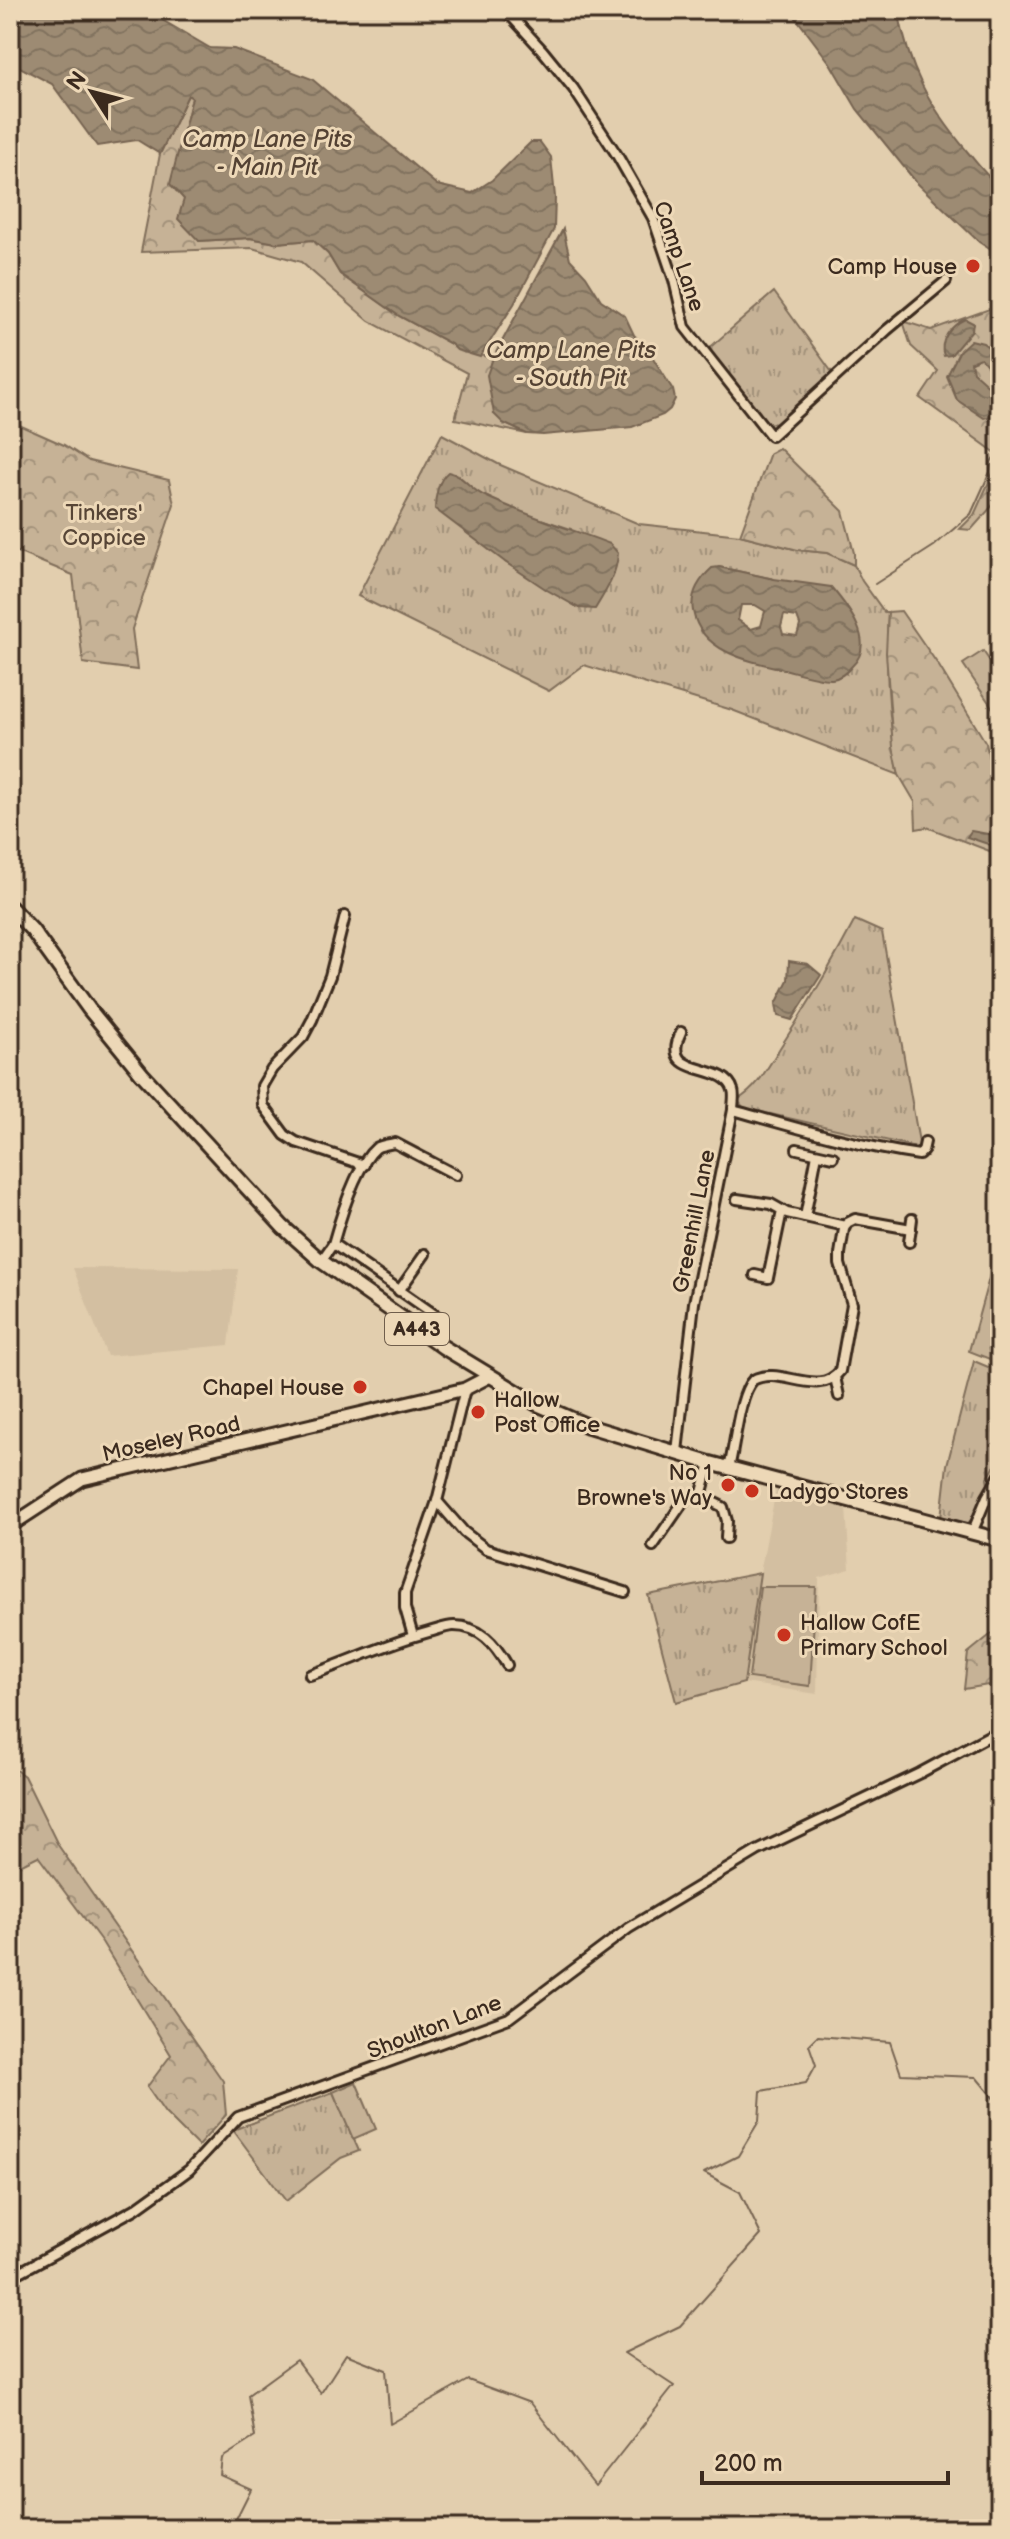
<svg xmlns="http://www.w3.org/2000/svg" width="1010" height="2539" viewBox="0 0 1010 2539" font-family="'Balsamiq Sans',sans-serif">
<style>
.built{fill:#d3bfa1}
.grass{fill:url(#grass-tufts);stroke:#806e5a;stroke-width:2;fill-rule:evenodd}
.forest{fill:url(#forest-crowns);stroke:#806e5a;stroke-width:2}
.pitch{fill:#c6b296;stroke:#806e5a;stroke-width:2}
.water{fill:url(#water-waves);stroke:#766451;stroke-width:2;fill-rule:evenodd}
.lines{fill:none;stroke-linecap:round;stroke-linejoin:round}
.stream{stroke:#766451;stroke-width:2}
.street-casing{stroke:#3b2a1e;stroke-width:14}
.secondary-casing{stroke:#3b2a1e;stroke-width:17}
.primary-casing{stroke:#3b2a1e;stroke-width:18}
.street{stroke:#edd8b7;stroke-width:8}
.secondary{stroke:#edd8b7;stroke-width:11}
.primary{stroke:#edd8b7;stroke-width:12}
.poi-dot{fill:#c8321e;stroke:#edd8b7;stroke-width:3}
.labels{text-anchor:middle;stroke-width:6;stroke-linejoin:round;paint-order:stroke}
.shield{fill:#edd8b7;stroke:#705e4c;stroke-width:2}
.shield-label{font-size:20px;font-weight:bold;fill:#3b2a1e}
.street-label{font-size:22px;fill:#3b2a1e;stroke:#edd8b7}
.poi-label{font-size:22px;fill:#3b2a1e;stroke:#edd8b7;text-anchor:end}
.park-label{font-size:22px;fill:#574536;stroke:#edd8b7}
.water-label{font-size:24px;font-style:italic;fill:#544233;stroke:#edd8b7}
</style>
<defs>
<pattern id="grass-tufts" width="24" height="20" patternUnits="userSpaceOnUse" patternTransform="scale(2)"><rect width="24" height="20" fill="#c6b296"/><path d="M3 7l-1-3M5 7V3M7 7l1-3M15 17l-1-3M17 17v-4M19 17l1-3" fill="none" stroke="#a2917a"/></pattern>
<pattern id="forest-crowns" width="20" height="18" patternUnits="userSpaceOnUse" patternTransform="scale(2)"><rect width="20" height="18" fill="#c6b296"/><path d="M2 6a3 3 0 1 1 6 0M12 15a3 3 0 1 1 6 0" fill="none" stroke="#a2917a"/></pattern>
<pattern id="water-waves" width="16" height="10" patternUnits="userSpaceOnUse" patternTransform="scale(2)"><rect width="16" height="10" fill="#9d8b73"/><path d="M0 5q4-4 8 0t8 0" fill="none" stroke="#81725e"/></pattern>
</defs>
<rect width="100%" height="100%" fill="#e2ceae"/>
<filter id="ink" filterUnits="userSpaceOnUse"><feTurbulence type="fractalNoise" baseFrequency=".0125" numOctaves="2"/><feDisplacementMap in="SourceGraphic" scale="16" xChannelSelector="R" yChannelSelector="G"/><feConvolveMatrix kernelMatrix="1 2 1 2 8 2 1 2 1" color-interpolation-filters="sRGB"/></filter>
<g filter="url(#ink)">
<g class="built">
<path d="M73 1268 238 1269 229 1345 107 1356Z"/>
<path d="M776 1490 846 1508 850 1569 819 1578 817 1694 744 1683 760 1573Z"/>
</g>
<g class="grass">
<path d="M774 292 834 375 778 424 768 423 707 350Z"/>
<path d="M442 434 498 464 639 524 740 535 798 550 827 553 854 565 862 581 885 613 888 612C885 666 888 722 899 775L732 710 584 665 549 691 358 596ZM457 474 474 491 519 512 571 529 579 608 505 562ZM719 567 774 579 845 673 692 605Z"/>
<path d="M855 920 882 932 920 1148 744 1108 737 1100C759 1088 770 1063 783 1043 809 1003 833 962 855 920Z"/>
<path d="M1000 1238V1363L969 1351Z"/>
<path d="M974 1361 1000 1372V1458L987 1479 988 1485 973 1518 968 1523 941 1518 947 1465Z"/>
<path d="M760 1573 744 1683 676 1702 648 1595Z"/>
<path d="M333 2092 359 2151 341 2158 286 2201 233 2130Z"/>
</g>
<g class="forest">
<path d="M188 95 192 98 171 184 184 199 199 241 250 238 276 243 313 240 328 254 340 274 399 316 451 344 457 350 493 358C484 384 493 399 503 423L527 434 455 419 467 373 369 321 301 262 252 248 141 252 160 154Z"/>
<path d="M992 308 1000 314V456L920 398 938 371 911 346 903 321 931 330Z"/>
<path d="M10 421 64 445 89 461 169 480 174 504 132 629 137 670 83 663 73 575 10 549Z"/>
<path d="M779 448 843 511 854 553V565L827 553 798 550 740 535 770 453Z"/>
<path d="M993 473 1000 476V497L971 530 960 529 974 515Z"/>
<path d="M901 611 939 666 986 743 990 764 1000 770V855L927 827 916 829 915 802 899 775 893 747 886 653 888 612Z"/>
<path d="M1000 1627V1706L994 1690 988 1685 964 1689 968 1653Z"/>
<path d="M10 1766 24 1776 58 1845 223 2081 226 2115 198 2146 165 2113 147 2087 171 2055 102 1942 38 1856 10 1870Z"/>
</g>
<g class="pitch">
<path d="M983 651 1000 676V719L963 664Z"/>
<path d="M760 1587H816L810 1686 749 1678Z"/>
<path d="M356 2082 376 2129 353 2139 333 2092Z"/>
</g>
<g class="water">
<path d="M10 10H145L210 48 234 49 312 79 437 185 472 193 492 180 531 142H540L551 157 555 197 554 229 514 304 480 357 457 350 451 344 399 316 340 274 328 254 313 240 276 243 250 238 199 241 178 219 184 199 170 184 192 98 188 95 160 154 137 140 97 146 52 84 10 62Z"/>
<path d="M790 10H825L830 13 835 10H898C909 69 928 104 966 150 977 163 987 177 1000 187V256L979 242 916 182 857 109 830 63Z"/>
<path d="M563 229 570 259 586 276 601 300 625 316 634 335 650 353 673 390 675 399 670 409 663 415 632 427 543 435 527 434 503 423 494 414 487 375 493 358Z"/>
<path d="M965 319 973 323 972 330 951 355 944 356C938 340 952 325 965 319Z"/>
<path d="M971 340 983 343 1000 356V382L981 358 971 362 973 372 1000 396 996 415 984 418 957 400 947 376 960 350Z"/>
<path d="M448 472C463 475 471 490 485 496 525 515 568 528 610 544L618 553C617 574 606 591 595 609L579 608 547 590 505 562 435 509C435 497 438 480 448 472Z"/>
<path d="M719 567 774 579 831 587C848 607 877 643 852 666 847 672 840 678 832 679 820 680 796 672 784 669 748 661 701 652 693 611 690 594 700 579 712 568ZM741 605H755L765 611 761 626 751 629 738 620ZM784 615 797 617 800 625 797 636 783 634 781 627Z"/>
<path d="M971 831 1000 836V848L967 837Z"/>
<path d="M789 961 808 964 821 975 792 1020 778 1016 776 1004 788 980Z"/>
</g>
<g class="lines">
<g class="stream">
<path d="M875 584 934 546 971 514 990 472 991 462 1000 448"/>
<path d="M231 2529 251 2489 220 2475 222 2458 255 2437 248 2395 296 2360 321 2393 346 2354 386 2370 390 2424 468 2380 530 2403 595 2486 674 2386 624 2353 680 2326 761 2235 740 2192 704 2173 738 2156 759 2121 761 2091 806 2083 816 2065 809 2045 818 2036 890 2042 901 2074 976 2077 1000 2106"/>
</g>
<g class="street-casing">
<g id="street">
<path d="M502 10 512 17 543 51 573 88 617 155 653 218 674 280 685 327 771 436 887 330 946 281"/>
<path d="M345 916 330 976 312 1020 303 1037 272 1069 262 1086 263 1105 285 1135 296 1142 364 1165"/>
<path d="M733 1110C794 1127 856 1146 919 1155L923 1151 925 1142"/>
<path d="M797 1149 833 1157"/>
<path d="M737 1199 771 1204 787 1213 845 1226"/>
<path d="M805 1217 817 1154"/>
<path d="M909 1242 912 1219"/>
<path d="M333 1244C340 1219 356 1165 376 1148 381 1145 390 1144 395 1143L456 1175"/>
<path d="M321 1261 333 1244 441 1319"/>
<path d="M755 1275 768 1278 782 1211"/>
<path d="M399 1291 425 1254"/>
<path d="M835 1377 839 1396"/>
<path d="M465 1389 437 1501 464 1532 486 1549 625 1592"/>
<path d="M677 1452 694 1303 733 1110C733 1104 735 1095 733 1090 725 1060 658 1080 681 1032"/>
<path d="M729 1468C735 1446 739 1394 753 1380 780 1365 818 1399 840 1371L852 1304 840 1264V1254L844 1229 847 1223 855 1219 911 1229"/>
<path d="M701 1496 723 1507 727 1521 726 1538"/>
<path d="M972 1533 987 1497 1000 1475"/>
<path d="M653 1546 686 1498 701 1496 710 1463"/>
<path d="M413 1636 405 1608V1593L437 1501"/>
<path d="M310 1675C350 1661 388 1643 429 1632 437 1630 446 1626 454 1626 480 1626 495 1644 507 1665"/>
<path d="M10 2280 18 2273 135 2209 174 2181 189 2170 238 2117 509 2018 629 1928 757 1851 920 1773 1000 1730"/>
</g>
</g>
<g class="secondary-casing">
<path id="secondary" d="M10 1526 82 1479 465 1389 490 1376"/>
</g>
<g class="primary-casing">
<path id="primary" d="M10 907 32 930 89 1009 142 1074 283 1227 321 1261 443 1347 537 1404 588 1426 710 1463 1000 1540"/>
</g>
<use href="#street" class="street"/>
<use href="#secondary" class="secondary"/>
<use href="#primary" class="primary"/>
</g>
</g>
<g class="poi-dot">
<circle cx="973" cy="266" r="8"/>
<circle cx="360" cy="1387" r="8"/>
<circle cx="478" cy="1412" r="8"/>
<circle cx="728" cy="1485" r="8"/>
<circle cx="752" cy="1491" r="8"/>
<circle cx="784" cy="1635" r="8"/>
</g>
<g class="labels">
<rect class="shield" x="385" y="1313" width="64" height="32" rx="6"/>
<g class="shield-label">
<text x="417" y="1336">A443</text>
</g>
<g class="street-label">
<text transform="translate(680 256) rotate(71)" y="8">Camp Lane</text>
<text transform="translate(693 1221) rotate(-79)" y="8">Greenhill Lane</text>
<text transform="translate(171 1438) rotate(-13)" y="8">Moseley Road</text>
<text transform="translate(434 2026) rotate(-21)" y="8">Shoulton Lane</text>
</g>
<g class="poi-label">
<text x="957" y="274">Camp House</text>
<text x="344" y="1395">Chapel House</text>
<text x="494" y="1407" text-anchor="start">Hallow<tspan x="494" dy="25">Post Office</tspan></text>
<text x="712" y="1480">No 1<tspan x="712" dy="25">Browne's Way</tspan></text>
<text x="768" y="1499" text-anchor="start">Ladygo Stores</text>
<text x="800" y="1630" text-anchor="start">Hallow CofE<tspan x="800" dy="25">Primary School</tspan></text>
</g>
<g class="park-label">
<text x="104" y="520">Tinkers'<tspan x="104" dy="25">Coppice</tspan></text>
</g>
<g class="water-label">
<text x="267" y="147">Camp Lane Pits<tspan x="267" dy="28">- Main Pit</tspan></text>
<text x="571" y="358">Camp Lane Pits<tspan x="571" dy="28">- South Pit</tspan></text>
</g>
</g>
<rect width="1010" height="2539" fill="none" stroke="#edd8b7" stroke-width="40"/>
<rect x="20" y="20" width="970" height="2499" fill="none" stroke="#3b2a1e" stroke-width="3" filter="url(#ink)"/>
<g transform="translate(92 92) rotate(306)" stroke="#edd8b7" stroke-width="6" paint-order="stroke">
<path d="M0-6L14 30L0 20L-14 30Z" fill="#3b2a1e"/>
<text y="-12" font-size="22" font-weight="bold" text-anchor="middle" fill="#3b2a1e">N</text>
</g>
<path d="M702 2471v12h246v-12" fill="none" stroke="#3b2a1e" stroke-width="4"/>
<text x="714" y="2471" font-size="24" fill="#3b2a1e" stroke="#edd8b7" stroke-width="6" paint-order="stroke">200 m</text>
</svg>
